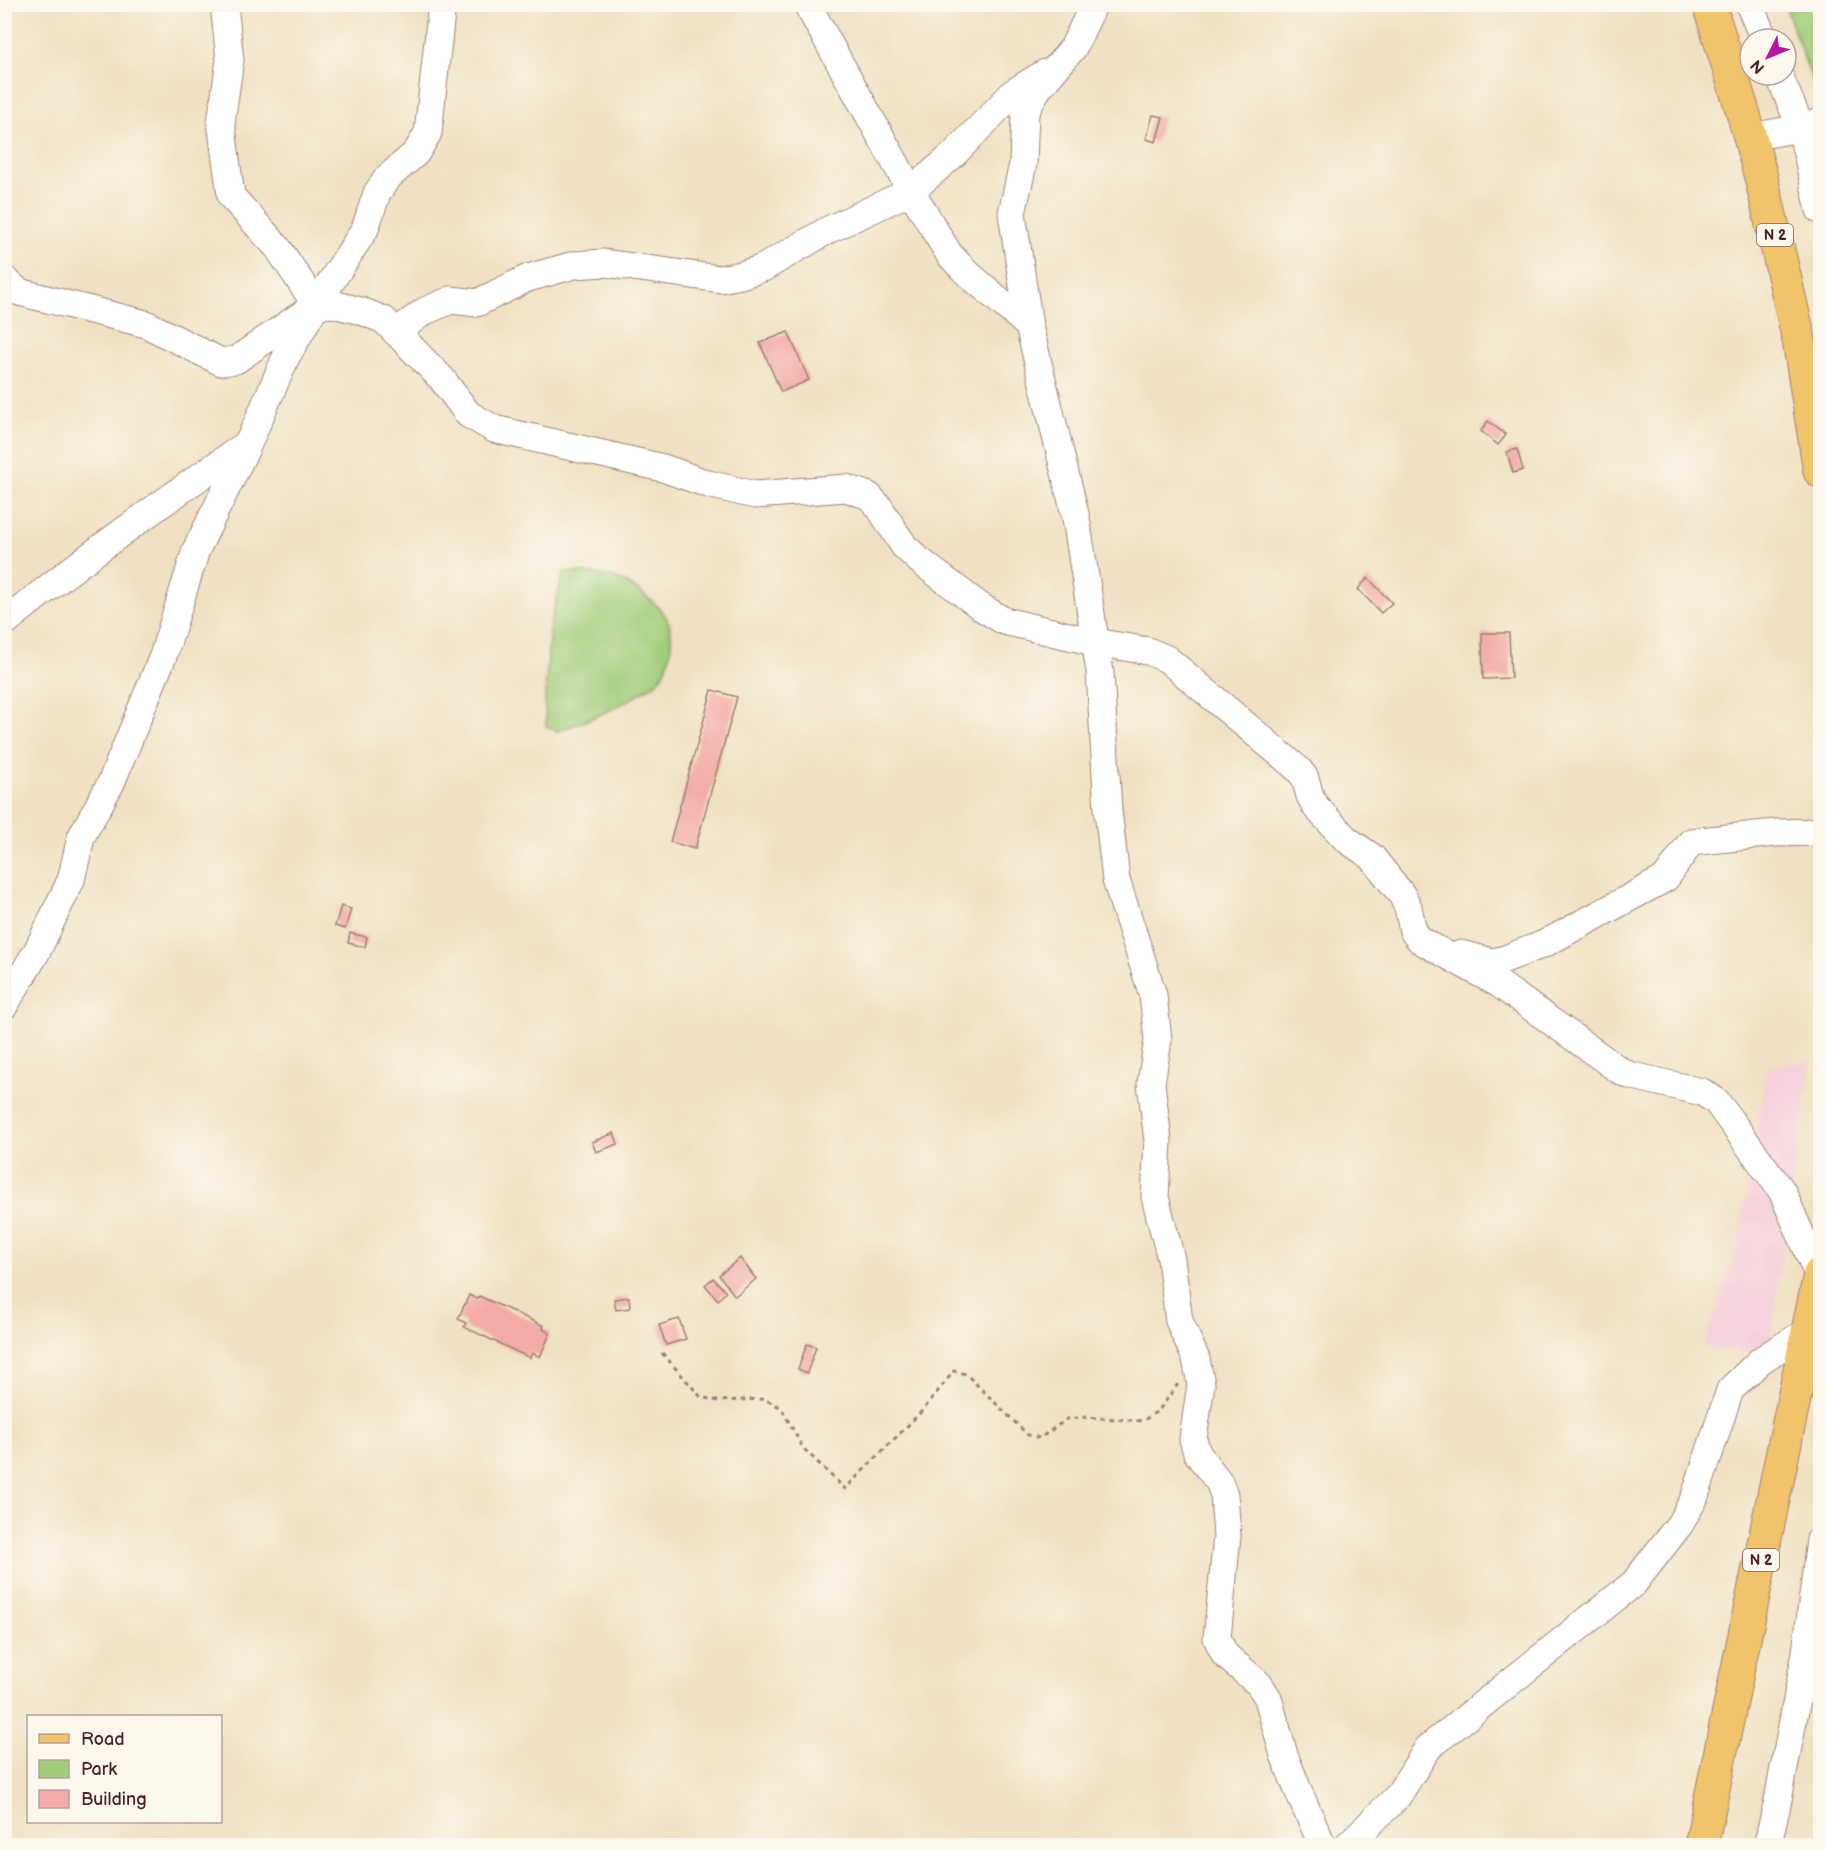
<svg xmlns="http://www.w3.org/2000/svg" width="1825" height="1850" viewBox="0 0 1825 1850" font-family="'Balsamiq Sans',sans-serif">
<style>
.built{fill:#f5cfdb}
.green{fill:#a1cd7a;stroke:#767652;stroke-width:1.5}
.building{fill:#f3aba9}
.lines{fill:none;stroke-linecap:round;stroke-linejoin:round}
.minor-casing{stroke:#9d8076;stroke-width:29}
.major-casing{stroke:#9d8076;stroke-width:35}
.path{stroke:#9d8076;stroke-width:3;stroke-dasharray:4.5 4.5;stroke-linecap:butt}
.minor{stroke:#fff;stroke-width:27}
.major{stroke:#f1c36a;stroke-width:33}
.labels{text-anchor:middle;stroke-width:5;stroke-linejoin:round;paint-order:stroke}
.shield{fill:#fbf7ec;stroke:#7f6065;stroke-width:1.5}
.shield-label{font-size:14px;font-weight:bold;fill:#4a1f2b}
</style>
<rect width="100%" height="100%" fill="#fbf7ec"/>
<filter id="ink" filterUnits="userSpaceOnUse"><feTurbulence type="fractalNoise" baseFrequency=".0167" numOctaves="2"/><feDisplacementMap in="SourceGraphic" scale="12" xChannelSelector="R" yChannelSelector="G"/><feConvolveMatrix kernelMatrix="1 2 1 2 8 2 1 2 1" color-interpolation-filters="sRGB"/></filter>
<filter id="wash" filterUnits="userSpaceOnUse"><feTurbulence type="fractalNoise" baseFrequency=".008" numOctaves="4" result="noise"/><feDisplacementMap in="SourceGraphic" scale="24" xChannelSelector="R" yChannelSelector="G"/><feGaussianBlur stdDeviation="1.35" result="paint"/><feColorMatrix in="noise" values="0 0 0 0 0 0 0 0 0 0 0 0 0 0 0 0 0 1.4 0 .05"/><feComposite in="paint" operator="in"/></filter>
<g filter="url(#wash)">
<rect width="100%" height="100%" fill="#f0e1c2"/>
<path class="built" d="M1811 1062 1768 1355 1703 1347 1738 1247 1767 1068Z"/>
<g class="green">
<path d="M1785 5H1820V103Z"/>
<path d="M564 572C579 573 596 573 610 577 627 580 661 605 668 621 675 637 670 666 660 679 656 683 650 687 645 690 618 709 588 720 557 731L546 726 545 701 550 623Z"/>
</g>
<g id="blocks">
<g class="building">
<path d="M1153 115 1163 117 1156 142 1146 139Z"/>
<path d="M788 332 809 380 781 392 760 343Z"/>
<path d="M1488 421 1506 435 1498 445 1481 431Z"/>
<path d="M1517 449 1523 470 1513 473 1507 452Z"/>
<path d="M1368 578 1392 603 1381 613 1358 589Z"/>
<path d="M1482 633H1509L1511 678 1483 679Z"/>
<path d="M712 690 737 697 695 849 670 842Z"/>
<path d="M341 906 351 909 345 929 335 926Z"/>
<path d="M350 933 367 937 365 947 348 943Z"/>
<path d="M614 1133 618 1144 596 1152 592 1142Z"/>
<path d="M740 1258 756 1279 735 1296 719 1275Z"/>
<path d="M713 1278 726 1292 718 1300 705 1285Z"/>
<path d="M469 1295 477 1299 479 1296 544 1326 543 1329 550 1333 540 1357 532 1353 530 1358 464 1327 466 1323 458 1319Z"/>
<path d="M629 1297 630 1308 616 1310 614 1299Z"/>
<path d="M679 1319 686 1339 666 1345 659 1325Z"/>
<path d="M807 1344 816 1347 807 1373 798 1369Z"/>
</g>
</g>
</g>
<g filter="url(#ink)">
<use href="#blocks" fill-opacity="0" stroke="#9d8076" stroke-width="1.5"/>
<g class="lines">
<g class="minor-casing">
<g id="minor">
<path d="M224 4 230 60 221 122 231 196 278 248 316 305"/>
<path d="M807 4 911 191 949 254 966 272 1029 326"/>
<path d="M1094 4 1073 48 1037 90 1025 112 1023 164 1012 213 1029 326 1076 518 1100 672 1108 810 1116 880 1153 995 1158 1040 1151 1083 1158 1141 1155 1197 1171 1259 1179 1321 1196 1359 1201 1384 1193 1439 1197 1453 1219 1482 1224 1495 1227 1536 1217 1638 1225 1655 1259 1684 1268 1698 1284 1755 1300 1795 1323 1846"/>
<path d="M1749 4 1764 39"/>
<path d="M1779 75 1801 128 1820 210"/>
<path d="M1750 137 1801 128 1820 122"/>
<path d="M4 279 19 292 146 324 221 362 236 360 316 305 333 304 361 311 384 320 442 379 468 414 494 429 663 468 708 484 755 495 846 488 869 496 879 507 904 546 920 561 981 607 1004 621 1095 642 1148 651 1167 659 1299 770 1305 778 1310 796 1316 807 1346 839 1372 857 1402 895 1408 907 1413 931 1420 940 1499 984 1619 1070 1629 1075 1702 1092 1716 1101 1782 1191 1820 1279"/>
<path d="M396 332 425 311 451 300 477 303 528 278 574 265 604 263 720 279 741 275 763 268 828 230 911 191 953 155 1014 92 1045 73"/>
<path d="M4 623C82 559 164 501 247 444"/>
<path d="M1461 954 1492 962 1502 960 1544 944 1666 878 1691 842 1775 833 1820 832"/>
<path d="M4 1006 37 951 71 880 81 837 111 783 163 656 196 550 248 444 286 357 316 305 365 229 377 193 387 178 416 153 428 133 442 4"/>
<path d="M1347 1846 1397 1797 1428 1748 1634 1583 1680 1524 1694 1499 1730 1390 1761 1360 1809 1330"/>
<path d="M1767 1846 1777 1805 1806 1652 1820 1540"/>
</g>
</g>
<g class="major-casing">
<g id="major">
<path d="M1709 4 1743 112 1761 177 1799 340 1820 471"/>
<path d="M1701 1846 1820 1274"/>
</g>
</g>
<path class="path" d="M662 1353 701 1397 718 1401 764 1399 778 1406 783 1411 803 1448 845 1489 923 1410 954 1371 966 1374 1028 1435 1040 1438 1067 1419 1087 1417 1143 1421 1159 1410 1178 1384"/>
<use href="#minor" class="minor"/>
<use href="#major" class="major"/>
</g>
</g>
<g class="labels">
<g class="shield">
<rect x="1757" y="224" width="36" height="22" rx="4.5"/>
<rect x="1743" y="1549" width="36" height="22" rx="4.5"/>
</g>
<g class="shield-label">
<text x="1775" y="240">N 2</text>
<text x="1761" y="1565">N 2</text>
</g>
</g>
<rect width="1825" height="1850" fill="none" stroke="#fbf7ec" stroke-width="24"/>
<rect x="27" y="1715" width="195" height="108" fill="#fbf7ec" stroke="#b4a19f" stroke-width="1.5"/>
<rect x="39" y="1734" width="30" height="9" fill="#f1c36a" stroke="#b4a19f" stroke-width="1.5"/>
<text x="81" y="1745" font-size="18" fill="#4a1f2b">Road</text>
<rect x="39" y="1760" width="30" height="18" fill="#a1cd7a" stroke="#b4a19f" stroke-width="1.5"/>
<text x="81" y="1775" font-size="18" fill="#4a1f2b">Park</text>
<rect x="39" y="1790" width="30" height="18" fill="#f3aba9" stroke="#b4a19f" stroke-width="1.5"/>
<text x="81" y="1805" font-size="18" fill="#4a1f2b">Building</text>
<g transform="translate(1768 57) rotate(227)"><circle r="28" fill="#fbf7ec" stroke="#b4a19f" stroke-width="1.5"/>
<path d="M0-4.5L10 22L0 15L-10 22Z" fill="#b5179e"/>
<text y="-9" font-size="16" font-weight="bold" text-anchor="middle" fill="#4a1f2b">N</text>
</g>
</svg>
